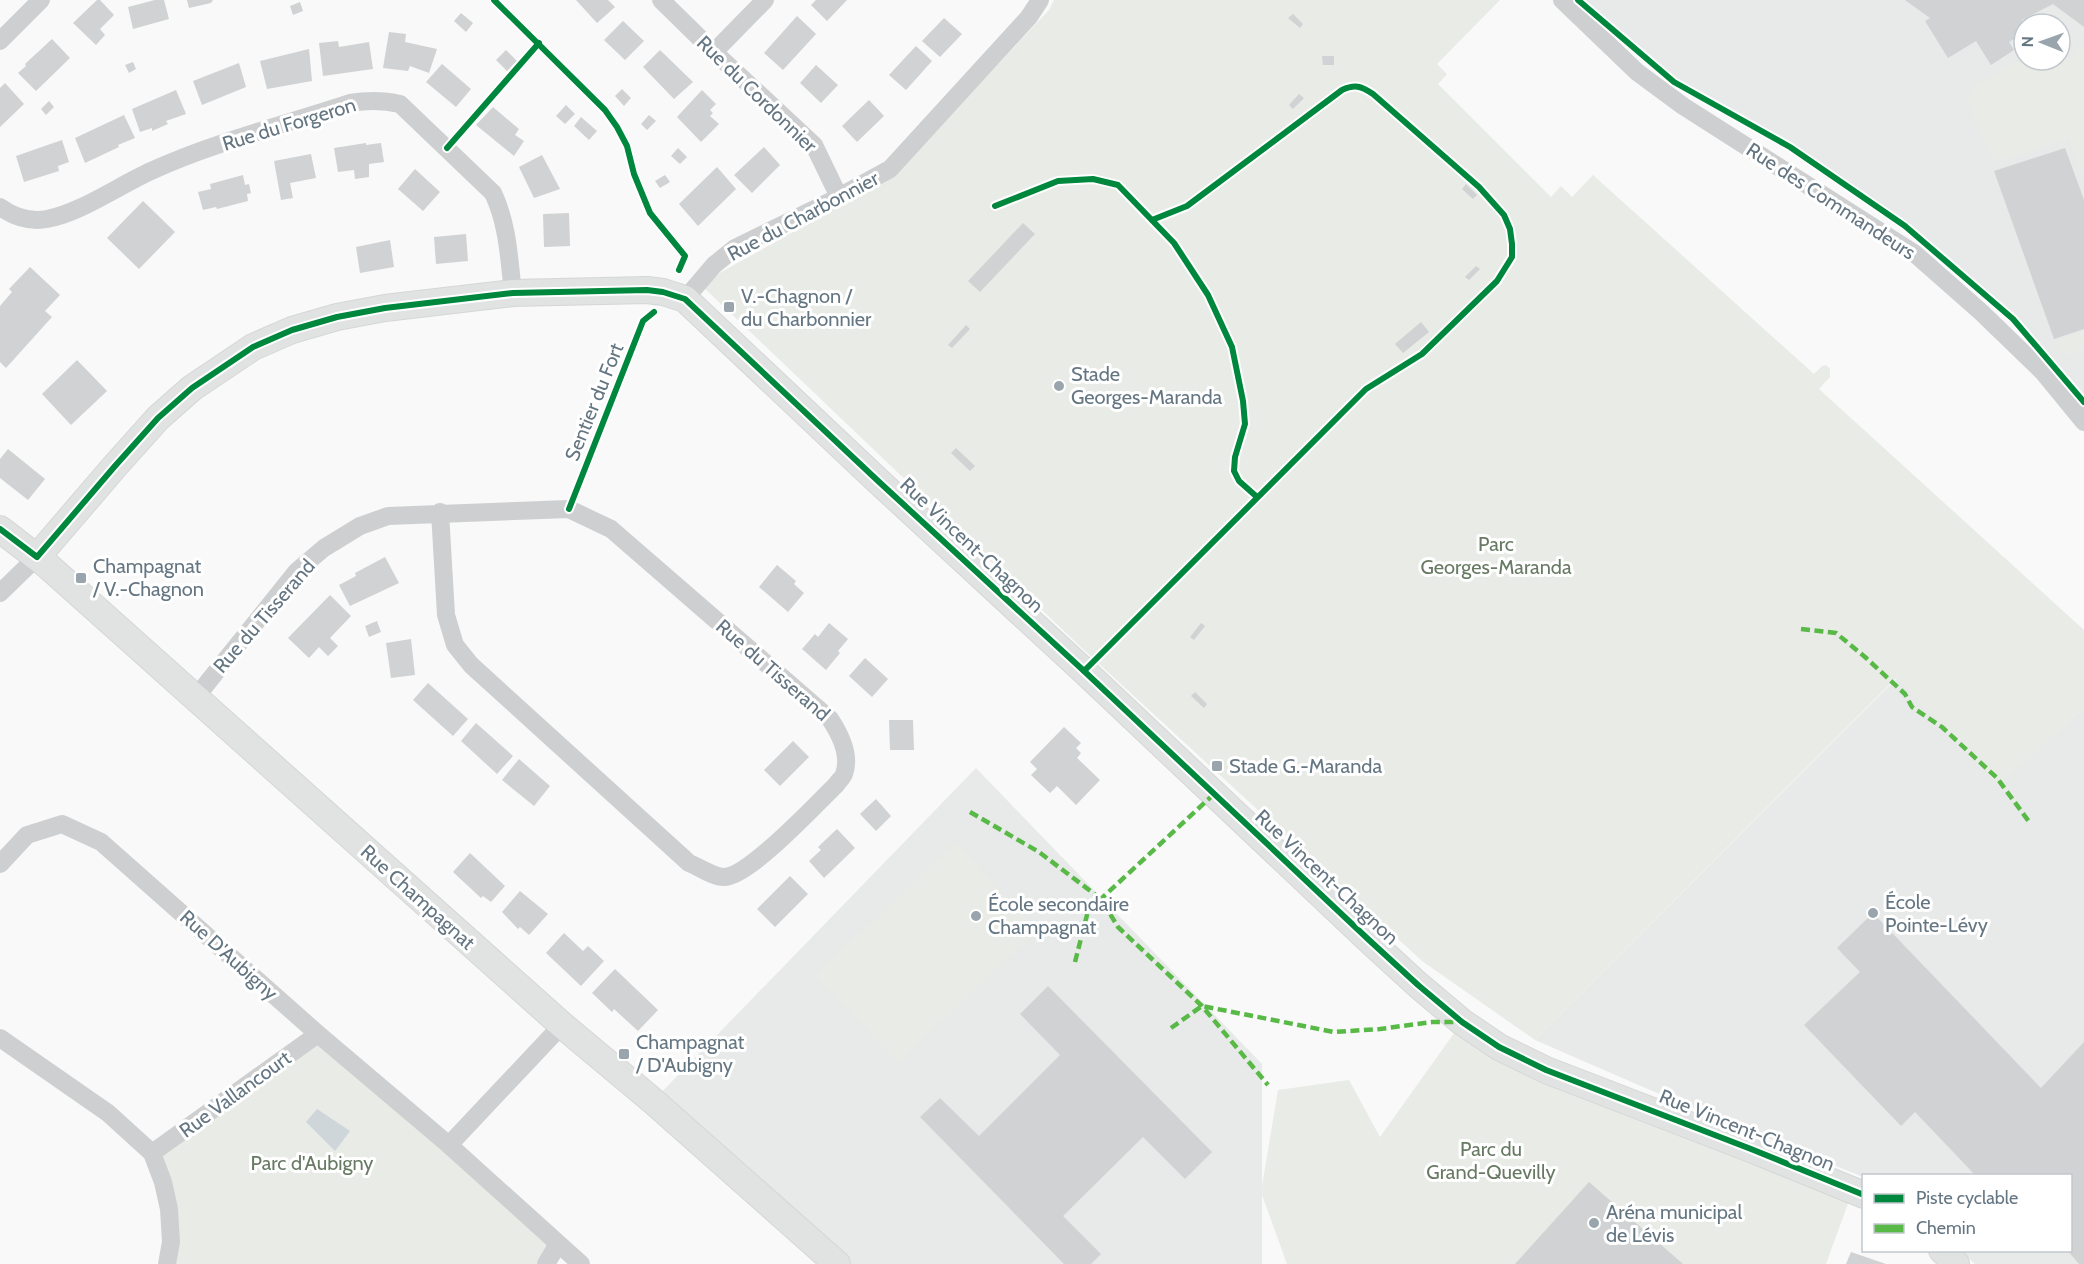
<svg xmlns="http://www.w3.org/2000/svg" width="2084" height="1264" viewBox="0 0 2084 1264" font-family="Cabin,sans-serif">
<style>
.built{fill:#e8e9e9;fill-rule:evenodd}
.green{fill:#e8ebe6}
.water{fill:#ced6d9}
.building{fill:#d0d2d3}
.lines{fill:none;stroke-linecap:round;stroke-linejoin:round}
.secondary-casing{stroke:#d5d6d7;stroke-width:28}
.street{stroke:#cecfd0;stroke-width:18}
.secondary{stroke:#e1e2e2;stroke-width:26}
.quiet{stroke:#58b947;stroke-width:4.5;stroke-dasharray:9 4.5;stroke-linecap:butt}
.cycleway-casing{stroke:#fff;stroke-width:10}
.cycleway{stroke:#00873e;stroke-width:6}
.poi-dot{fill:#99a4ac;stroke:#fff;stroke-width:2}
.labels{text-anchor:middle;stroke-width:6;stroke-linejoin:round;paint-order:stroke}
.street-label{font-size:20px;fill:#657683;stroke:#fff}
.poi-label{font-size:20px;fill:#657683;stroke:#fff;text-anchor:start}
.park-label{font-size:20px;fill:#687a64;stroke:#fff}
</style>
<rect width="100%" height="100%" fill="#f9f9f9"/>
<g class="built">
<path d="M1580 0H2084V402L2013 319 1905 226 1779 141 1674 82 1616 34ZM2024 24H2060V60H2024Z"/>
<path d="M1898 677 1998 785 2084 708V1264H1975L1961 1251 2070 1250V1176L1863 1177 1657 1093 1535 1040Z"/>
<path d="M976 768 1262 1064V1264H837L653 1101Z"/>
</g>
<g class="green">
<path d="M1054 0H1500L1437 64 1447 74 1438 84 1551 197 1561 186 1572 197 1593 175 1814 374 1822 366 1826 365 1830 369V377L1819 389 2084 630V708L1998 786 1897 677 1535 1040 1422 961 1085 651 700 284 893 176 1049 10Z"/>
<path d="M2079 46 2084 50V181L2068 138 1994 163 1966 98 1978 84 2024 57V60H2060V49L2070 58Z"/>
<path d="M2084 331V349L2063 356 2056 341Z"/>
<path d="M955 843 1038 930 898 1062 816 975Z"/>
<path d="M1462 1022 1853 1190 1826 1264H1287L1261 1192 1278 1090 1349 1080 1380 1137Z"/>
<path d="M318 1034 558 1244 546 1264H167L171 1242 152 1153Z"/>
</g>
<path class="water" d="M317 1109 350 1131 335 1151 306 1122Z"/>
<g class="building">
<path d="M97 0H100L114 15 100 29 105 35 96 45 73 23Z"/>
<path d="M155 0H164L169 19 133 29 128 7Z"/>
<path d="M187 0H213L211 3 189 8Z"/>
<path d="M576 0H608L615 7 597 23Z"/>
<path d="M816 0H847L827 21 811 5Z"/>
<path d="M1905 0H2084V27L2053 4 2022 20 2024 33 2009 42 2014 50 1991 65 1976 41 1948 58 1925 21 1930 18Z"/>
<path d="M300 2 303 11 293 15 290 6Z"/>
<path d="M461 13 473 23 466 32 454 21Z"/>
<path d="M1293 14 1303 24 1300 28 1288 18Z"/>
<path d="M797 16 816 34 783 70 764 53Z"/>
<path d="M944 18 962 34 940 57 922 41Z"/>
<path d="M623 21 644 41 625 60 604 40Z"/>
<path d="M389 32 406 34 405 42 437 49 429 73 410 66 408 71 383 68Z"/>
<path d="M52 39 70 58 36 91 18 73 26 66 25 64Z"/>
<path d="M338 41 339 47 369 42 373 69 323 76 319 43Z"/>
<path d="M916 46 932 61 906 90 889 75Z"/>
<path d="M309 49 312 81 267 89 260 61Z"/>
<path d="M506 50 517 61 507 71 496 60Z"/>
<path d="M660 50 693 82 674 99 643 67Z"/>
<path d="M1322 56H1334V65H1323Z"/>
<path d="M133 62 136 69 129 73 125 65Z"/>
<path d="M239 63 246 87 202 105 193 81Z"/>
<path d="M442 64 471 89 456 107 426 82Z"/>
<path d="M816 65 838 85 821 103 800 83Z"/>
<path d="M5 83 24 104 0 127V88Z"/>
<path d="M622 89 631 98 624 106 615 96Z"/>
<path d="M176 90 186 114 166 121 168 124 152 131V128L140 132 132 109Z"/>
<path d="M702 90 716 104 710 110 713 113 710 116 719 124 701 142 677 117Z"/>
<path d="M1299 94 1304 98 1293 109 1289 105Z"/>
<path d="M869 100 884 116 857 142 842 126Z"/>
<path d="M49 101 54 107 46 115 41 109Z"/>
<path d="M566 105 575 114 565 124 556 116Z"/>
<path d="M493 107 519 129 515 135 524 141 514 156 476 125Z"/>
<path d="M124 115 135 138 118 145 119 147 85 163 75 138Z"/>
<path d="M649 115 656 121 647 130 641 124Z"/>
<path d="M581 117 597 131 589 140 574 126Z"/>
<path d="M62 140 69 162 58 166 59 171 24 182 16 156Z"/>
<path d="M366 143V145L381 143 384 162 369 164V177L355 179 354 170 338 172 334 148Z"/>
<path d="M764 147 780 165 752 193 734 175Z"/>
<path d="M678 148 687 157 680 164 671 156Z"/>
<path d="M2065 148 2084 200V329L2054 339 1994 171Z"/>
<path d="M311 154 316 178 290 183 293 198 281 200 274 161Z"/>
<path d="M542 155 560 189 534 198 519 167Z"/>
<path d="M717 167 736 189 698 226 679 204Z"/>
<path d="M415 169 440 192 423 211 398 189Z"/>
<path d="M243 175 245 185 249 184 251 193 247 194 248 201 217 209 216 207 203 210 198 192 211 189 210 184Z"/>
<path d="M665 175 670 182 660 188 655 181Z"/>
<path d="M1466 184 1477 195 1473 199 1462 189Z"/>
<path d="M143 201 175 232 139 269 107 238Z"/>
<path d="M569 213 570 246 544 247 543 214Z"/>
<path d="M1023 223 1035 234 980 292 968 281Z"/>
<path d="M466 234 468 261 436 264 434 237Z"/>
<path d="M390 240 394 267 360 273 356 247Z"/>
<path d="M1476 266 1480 269 1469 280 1465 277Z"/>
<path d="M30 267 60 295 45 311 52 317 6 368 0 362V306L12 292 9 289Z"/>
<path d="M1421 322 1429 332 1403 353 1395 344Z"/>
<path d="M966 325 970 329 952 348 948 345Z"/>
<path d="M77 360 107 391 71 425 42 394Z"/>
<path d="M956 448 975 466 970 471 951 453Z"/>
<path d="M8 449 45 479 28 500 0 478V459Z"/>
<path d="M385 557 399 583 350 606 339 585 356 576 355 573Z"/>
<path d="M777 565 796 581 794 584 804 593 788 612 759 587Z"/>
<path d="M330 595 351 616 330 638 338 646 328 656 319 647 309 658 288 638Z"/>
<path d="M377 621 381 632 369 637 365 626Z"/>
<path d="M829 623 848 639 838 651 840 653 826 670 802 649 815 634 818 637Z"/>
<path d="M1201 623 1205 626 1194 640 1190 637Z"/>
<path d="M411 639 415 675 391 678 386 643Z"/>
<path d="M865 658 888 679 872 697 849 676Z"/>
<path d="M428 683 468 719 453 736 413 700Z"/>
<path d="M1195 692 1207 704 1204 708 1191 696Z"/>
<path d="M889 720H913L914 750H890Z"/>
<path d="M476 723 513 756 497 774 461 741Z"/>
<path d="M1064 727 1081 743 1076 748 1081 753 1077 758 1100 780 1076 805 1057 786 1050 793 1031 775 1037 769 1030 762Z"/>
<path d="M793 741 809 757 780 786 764 770Z"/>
<path d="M519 759 550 786 534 806 502 780Z"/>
<path d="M876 799 891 816 876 831 860 814Z"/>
<path d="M837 829 855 848 824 878 809 861 821 850 818 847Z"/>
<path d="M470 853 505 886 491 902 483 896 481 898 453 872Z"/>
<path d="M790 876 808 894 775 927 757 909Z"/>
<path d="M520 891 548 914 529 935 520 927 518 929 502 912Z"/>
<path d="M1873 913 2041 1088 2084 1042V1264H2079L2067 1250H2070V1176H1976L1915 1112 1901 1126 1804 1025 1860 972 1837 948Z"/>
<path d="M564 933 583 951 588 946 604 961 581 986 546 953Z"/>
<path d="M615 969 658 1010 638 1031 614 1009 612 1012 592 993Z"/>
<path d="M1048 986 1212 1152 1185 1179 1143 1137 1063 1216 1101 1254 1091 1264H1064L920 1117 940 1098 979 1136 1060 1055 1020 1014Z"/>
<path d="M1589 1182 1683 1264H1515Z"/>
<path d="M1851 1252 1886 1264H1846Z"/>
</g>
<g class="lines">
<g class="secondary-casing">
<g id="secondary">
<path d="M0 529 48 566 562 1025 653 1101 837 1264"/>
<path d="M37 557 115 466 158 418 192 388 253 347 292 330 337 317 385 308 513 293 647 290 663 292 685 299 877 480 1084 671 1369 940 1418 985 1462 1022 1499 1047 1546 1070 1751 1149 1864 1195"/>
<path d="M1942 1250 1956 1264"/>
</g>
</g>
<g class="street">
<path d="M661 0 714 52 814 145 839 197"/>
<path d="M1562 0 1637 72 1683 106 1914 253 1981 312 2043 372 2084 422"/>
<path d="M0 41 41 0"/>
<path d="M714 52 765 0"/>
<path d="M0 207C14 217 30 222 47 219 80 213 120 185 151 171 214 142 284 125 350 103 368 100 383 100 400 104L493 193C508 224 509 259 513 293"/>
<path d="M685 299 714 265 735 248 839 197 890 169 1029 17 1040 0"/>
<path d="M0 593 37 557"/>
<path d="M196 697 297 571 324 548 360 526 388 516 569 509 611 529 830 719C840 734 851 755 844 774 843 777 838 782 836 785 816 804 749 877 724 877 713 877 699 867 689 863L471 665 455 645 446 615 440 512"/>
<path d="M0 864 27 835 62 824 101 842 318 1034 449 1145 581 1264"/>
<path d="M0 1038 108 1113 152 1153 163 1182 169 1209 171 1242 167 1264"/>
<path d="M449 1145 562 1025"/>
<path d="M152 1153 318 1034"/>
<path d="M546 1264 558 1244"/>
</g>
<use href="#secondary" class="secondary"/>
<g class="quiet">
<path d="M1801 629 1836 633 1865 657 1905 694 1912 707 1942 727 1997 778 2030 823"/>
<path d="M970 812 1039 852 1101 899 1118 927 1202 1006 1268 1085"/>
<path d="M1075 962 1088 911 1214 794"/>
<path d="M1171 1028 1202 1006 1334 1032 1380 1029 1432 1022H1461"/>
</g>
<g class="cycleway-casing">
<g id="cycleway">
<path d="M494 0 605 110 617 127 627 146 634 174 650 213 685 256 679 270"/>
<path d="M1578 0 1674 82 1790 147 1905 226 2013 319 2084 402"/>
<path d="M447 148 539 43"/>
<path d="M995 206 1058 181 1093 179 1118 185 1174 243 1208 295 1232 347 1243 401 1245 424 1235 457 1234 471 1239 481 1257 497"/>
<path d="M569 509 643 321 654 312"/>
<path d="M0 529 37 557 115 466 158 418 192 388 253 347 292 330 337 317 385 308 513 293 647 290 663 292 685 299 877 480 1084 671 1369 940 1418 985 1462 1022 1499 1047 1546 1070 1751 1149 1864 1195"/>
<path d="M1084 671 1366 389 1422 354 1497 281 1512 257V244L1510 229 1504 215 1479 187 1373 94C1361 86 1355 84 1342 90L1187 206 1152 220"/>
</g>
</g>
<use href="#cycleway" class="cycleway"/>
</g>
<g class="poi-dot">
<rect x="723" y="301" width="12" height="12" rx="3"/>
<circle cx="1059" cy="386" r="6"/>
<rect x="75" y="572" width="12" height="12" rx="3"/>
<rect x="1211" y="760" width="12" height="12" rx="3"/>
<circle cx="1873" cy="913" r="6"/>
<circle cx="976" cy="916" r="6"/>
<rect x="618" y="1048" width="12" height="12" rx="3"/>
<circle cx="1594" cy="1223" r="6"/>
</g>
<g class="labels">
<g class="street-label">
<text transform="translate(757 94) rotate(44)" y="7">Rue du Cordonnier</text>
<text transform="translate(289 124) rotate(-17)" y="7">Rue du Forgeron</text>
<text transform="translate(1831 201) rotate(33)" y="7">Rue des Commandeurs</text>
<text transform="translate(803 216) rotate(-28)" y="7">Rue du Charbonnier</text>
<text transform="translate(594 402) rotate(-68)" y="7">Sentier du Fort</text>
<text transform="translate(972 545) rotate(43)" y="7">Rue Vincent-Chagnon</text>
<text transform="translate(264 616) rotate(-49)" y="7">Rue du Tisserand</text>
<text transform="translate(773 670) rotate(41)" y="7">Rue du Tisserand</text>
<text transform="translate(1327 877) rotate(43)" y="7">Rue Vincent-Chagnon</text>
<text transform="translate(418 897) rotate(42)" y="7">Rue Champagnat</text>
<text transform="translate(229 955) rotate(42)" y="7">Rue D'Aubigny</text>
<text transform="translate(235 1094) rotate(-36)" y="7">Rue Vallancourt</text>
<text transform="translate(1747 1130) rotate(22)" y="7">Rue Vincent-Chagnon</text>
</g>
<g class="poi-label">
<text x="741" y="303">V.-Chagnon /<tspan x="741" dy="23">du Charbonnier</tspan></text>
<text x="1071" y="381">Stade<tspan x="1071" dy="23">Georges-Maranda</tspan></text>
<text x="93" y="573">Champagnat<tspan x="93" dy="23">/ V.-Chagnon</tspan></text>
<text x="1229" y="773">Stade G.-Maranda</text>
<text x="1885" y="909">École<tspan x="1885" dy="23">Pointe-Lévy</tspan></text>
<text x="988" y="911">École secondaire<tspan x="988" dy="23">Champagnat</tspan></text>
<text x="636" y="1049">Champagnat<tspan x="636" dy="23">/ D'Aubigny</tspan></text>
<text x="1606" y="1219">Aréna municipal<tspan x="1606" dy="23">de Lévis</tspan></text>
</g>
<g class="park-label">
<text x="1496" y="551">Parc<tspan x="1496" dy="23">Georges-Maranda</tspan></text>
<text x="1491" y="1156">Parc du<tspan x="1491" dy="23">Grand-Quevilly</tspan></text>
<text x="312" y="1170">Parc d'Aubigny</text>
</g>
</g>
<rect x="1862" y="1174" width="210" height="78" fill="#ffffff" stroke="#c1c8cd" stroke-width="1.5"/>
<rect x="1874" y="1194" width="30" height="9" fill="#00873e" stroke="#c1c8cd" stroke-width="1.5"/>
<text x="1916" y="1204" font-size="18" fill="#657683">Piste cyclable</text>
<rect x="1874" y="1224" width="30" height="9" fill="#58b947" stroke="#c1c8cd" stroke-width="1.5"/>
<text x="1916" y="1234" font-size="18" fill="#657683">Chemin</text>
<g transform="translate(2042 42) rotate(271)"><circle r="28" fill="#ffffff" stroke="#c1c8cd" stroke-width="1.5"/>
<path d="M0-4.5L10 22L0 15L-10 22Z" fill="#99a4ac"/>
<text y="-9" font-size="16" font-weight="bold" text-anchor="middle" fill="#657683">N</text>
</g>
</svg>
